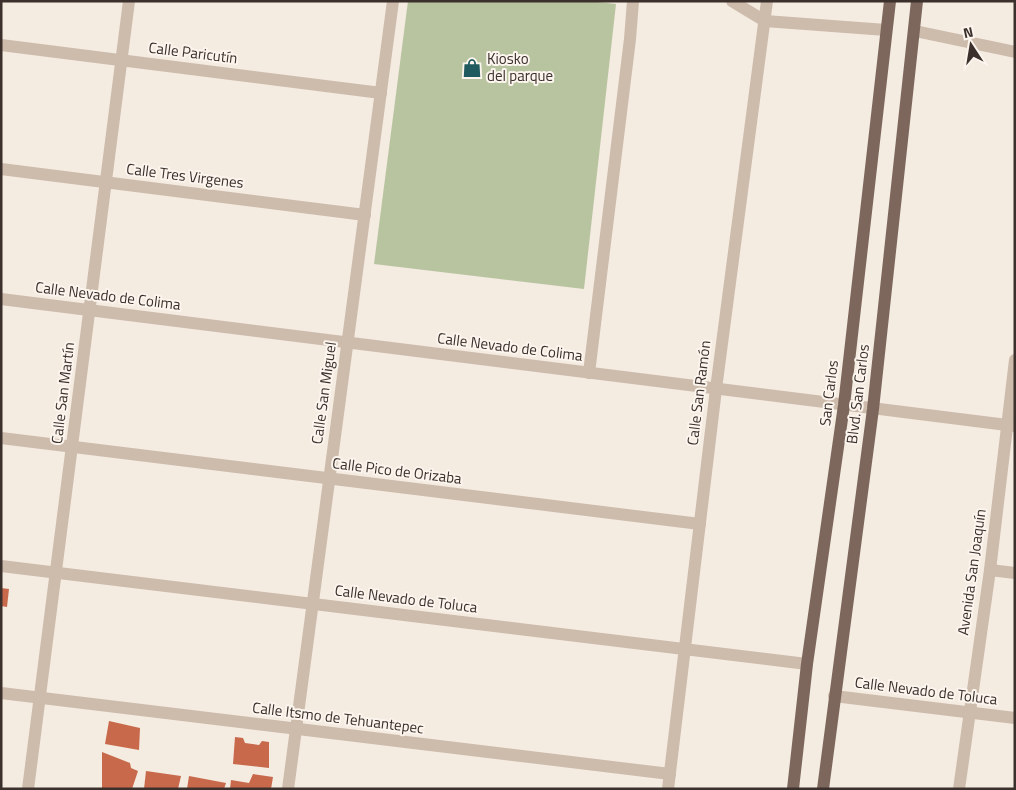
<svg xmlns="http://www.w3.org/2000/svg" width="1016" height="790" viewBox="0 0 1016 790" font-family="'Titillium Web',sans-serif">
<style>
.green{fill:#b8c4a0}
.building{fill:#c8694b}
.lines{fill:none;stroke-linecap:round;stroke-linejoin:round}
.minor{stroke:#cdbbac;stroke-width:12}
.major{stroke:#7d675c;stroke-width:12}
.labels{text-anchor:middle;stroke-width:4;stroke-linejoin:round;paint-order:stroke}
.street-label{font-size:15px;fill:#3b302b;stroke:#fbf5ee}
.poi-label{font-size:15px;fill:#3b302b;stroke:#fbf5ee;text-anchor:start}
</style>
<rect width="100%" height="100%" fill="#f4ebe1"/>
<path class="green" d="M408 1H588L616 4 584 289 374 264Z"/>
<g class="building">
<path d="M1 588 9 589 7 607 1 606Z"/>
<path d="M109 721 140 728 139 750 105 744Z"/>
<path d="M235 737 243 738 245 743 259 745 262 741 269 742V768L233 764Z"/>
<path d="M102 752 130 763 131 768 138 771 132 789H102Z"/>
<path d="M146 771 181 776 178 789H144Z"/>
<path d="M253 774 273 777 271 789H230L231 780 249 783Z"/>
<path d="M189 776 226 783 224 789H187Z"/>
</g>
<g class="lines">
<g class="minor">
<path d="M732 1 765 21 886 30"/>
<path d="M915 31 1015 52"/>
<path d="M1 45 381 93"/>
<path d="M1 169 365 215"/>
<path d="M1 299 1015 426"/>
<path d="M589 373 630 39 633 1"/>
<path d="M1 438 700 524"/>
<path d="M1 566 807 664"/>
<path d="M990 570 1015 573"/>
<path d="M1 693 670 774"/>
<path d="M834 696 1015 718"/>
<path d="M28 789 129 1"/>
<path d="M288 789 393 1"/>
<path d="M668 789 716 389 767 1"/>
<path d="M959 789 990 570 1015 360"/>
</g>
<g class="major">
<path d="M793 789 807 664 844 405 890 1"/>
<path d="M823 789 873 409 917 1"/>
</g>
</g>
<defs>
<g id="shop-bare" transform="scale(1.5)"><path d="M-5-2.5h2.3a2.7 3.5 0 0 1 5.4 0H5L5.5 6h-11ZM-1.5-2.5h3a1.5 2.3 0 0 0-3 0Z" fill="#1f5a5e" stroke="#fbf5ee" stroke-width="2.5" paint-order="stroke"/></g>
</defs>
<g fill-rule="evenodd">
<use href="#shop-bare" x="472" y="68"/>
</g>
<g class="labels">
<g class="street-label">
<text transform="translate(193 53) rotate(7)" y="5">Calle Paricutín</text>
<text transform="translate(185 176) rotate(7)" y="5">Calle Tres Virgenes</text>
<text transform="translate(108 296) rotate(7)" y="5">Calle Nevado de Colima</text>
<text transform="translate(510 347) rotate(7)" y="5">Calle Nevado de Colima</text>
<text transform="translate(63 393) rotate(-83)" y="5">Calle San Martín</text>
<text transform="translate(324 393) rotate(-82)" y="5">Calle San Miguel</text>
<text transform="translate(699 393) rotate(-83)" y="5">Calle San Ramón</text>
<text transform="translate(829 393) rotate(-83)" y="5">San Carlos</text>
<text transform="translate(858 394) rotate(-83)" y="5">Blvd. San Carlos</text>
<text transform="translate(397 471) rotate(7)" y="5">Calle Pico de Orizaba</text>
<text transform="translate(972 572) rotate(-82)" y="5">Avenida San Joaquín</text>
<text transform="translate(406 599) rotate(7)" y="5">Calle Nevado de Toluca</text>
<text transform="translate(926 691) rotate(7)" y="5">Calle Nevado de Toluca</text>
<text transform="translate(338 718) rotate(7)" y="5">Calle Itsmo de Tehuantepec</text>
</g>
<g class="poi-label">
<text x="487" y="64">Kiosko<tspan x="487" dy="17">del parque</tspan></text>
</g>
</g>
<rect width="1016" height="790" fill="none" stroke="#3b302b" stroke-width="5"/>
<g transform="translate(971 45) rotate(348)" stroke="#fbf5ee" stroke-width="4" paint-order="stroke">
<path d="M0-4L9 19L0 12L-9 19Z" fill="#3b302b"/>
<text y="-8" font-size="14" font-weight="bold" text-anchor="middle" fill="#3b302b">N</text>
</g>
</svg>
